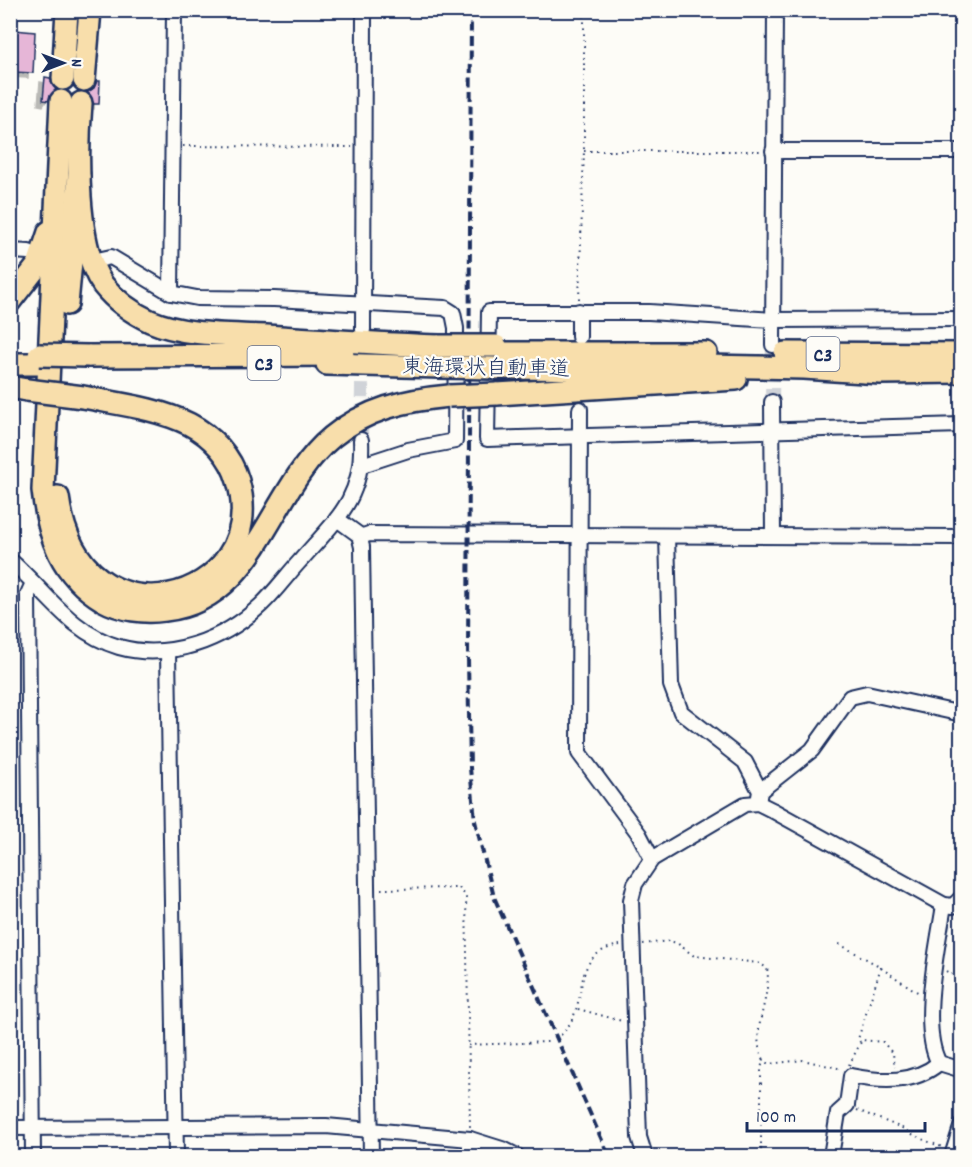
<svg xmlns="http://www.w3.org/2000/svg" width="972" height="1167" viewBox="0 0 972 1167" font-family="Dekko,'Klee One',sans-serif">
<style>
.building{fill:#e6b6d7;stroke:#1b2f5e;stroke-width:1.5;filter:url(#shadow)}
.lines{fill:none;stroke-linecap:round;stroke-linejoin:round}
.minor-tunnel{stroke:#d0d3d8;stroke-width:14;stroke-dasharray:14 7;stroke-linecap:butt}
.minor-casing{stroke:#1b2f5e;stroke-width:18}
.highway-casing{stroke:#1b2f5e;stroke-width:26}
.path{stroke:#1b2f5e;stroke-width:2;stroke-dasharray:1.5 4.5;stroke-linecap:butt}
.minor{stroke:#fdfcf7;stroke-width:14}
.highway{stroke:#f8deab;stroke-width:21}
.rail{stroke:#1b2f5e;stroke-width:4;stroke-dasharray:9 4.5;stroke-linecap:butt}
.highway-bridge-casing{stroke:#1b2f5e;stroke-width:26;stroke-linecap:butt}
.highway-bridge{stroke:#f8deab;stroke-width:21}
.labels{text-anchor:middle;stroke-width:4.5;stroke-linejoin:round;paint-order:stroke}
.shield{fill:#fdfcf7;stroke:#5f6c8c;stroke-width:1.5}
.shield-label{font-size:20px;font-weight:bold;fill:#1b2f5e}
.street-label{font-size:21px;fill:#1b2f5e;stroke:#fdfcf7}
</style>
<defs>
<filter id="shadow"><feDropShadow dx="-5" dy="5" stdDeviation="0" flood-color="#0004"/></filter>
</defs>
<rect width="100%" height="100%" fill="#fdfcf7"/>
<filter id="ink" filterUnits="userSpaceOnUse"><feTurbulence type="fractalNoise" baseFrequency=".0167" numOctaves="2"/><feDisplacementMap in="SourceGraphic" scale="12" xChannelSelector="R" yChannelSelector="G"/><feConvolveMatrix kernelMatrix="1 2 1 2 8 2 1 2 1" color-interpolation-filters="sRGB"/></filter>
<g filter="url(#ink)">
<g class="building">
<path d="M14 30 35 32 33 73 12 72Z"/>
<path d="M45 77 50 78 56 89 48 101 43 100Z"/>
<path d="M97 81H100L99 104H94L87 92 94 88Z"/>
</g>
<g class="lines">
<g class="minor-tunnel">
<path d="M772 402 773 345"/>
<path d="M361 440 363 334"/>
</g>
<g class="minor-casing">
<g id="minor">
<path d="M773 151H962"/>
<path d="M10 251 29 252"/>
<path d="M102 259 111 257 171 293 197 298 274 299 445 308 453 313 456 328 455 441 408 450 362 465"/>
<path d="M171 293 174 10"/>
<path d="M579 311V337"/>
<path d="M962 319 773 320 649 312H489L487 439 962 425"/>
<path d="M363 330 364 10"/>
<path d="M773 345 775 10"/>
<path d="M772 402 773 535"/>
<path d="M580 409 579 753 639 834 652 859"/>
<path d="M337 519 359 535 362 547 371 1156"/>
<path d="M667 536 671 685 681 712 745 762 760 791 758 803"/>
<path d="M360 537 369 534 962 537"/>
<path d="M10 560C46 591 70 633 119 647 169 661 224 640 261 605 275 592 287 575 300 561 336 520 364 498 361 440"/>
<path d="M168 651 176 1156"/>
<path d="M760 791 812 750 850 697 867 693 962 714"/>
<path d="M944 905 953 906 962 897"/>
<path d="M10 1128 326 1126 470 1139 505 1150 517 1156"/>
<path d="M470 1139V1156"/>
<path d="M33 1156 28 594 33 583"/>
<path d="M645 1156 639 1137 631 900 635 884 652 859 745 804 758 803 772 810 944 905C938 945 919 1027 939 1063L962 1070"/>
<path d="M831 1156 838 1113 847 1105 851 1076C882 1082 914 1084 939 1063"/>
<path d="M952 1156 962 1124"/>
</g>
</g>
<g class="highway-casing">
<g id="highway">
<path d="M63 79 67 10"/>
<path d="M84 80 90 10"/>
<path d="M61 101 43 490C48 536 61 575 103 600 121 610 144 613 165 610 257 600 269 489 332 437 366 409 405 400 449 396"/>
<path d="M81 103C77 150 75 246 103 285 115 300 133 313 150 321 185 336 229 334 267 336 324 340 381 344 439 346"/>
<path d="M10 301 38 265 49 232"/>
<path d="M67 304 79 176"/>
<path d="M497 353H706"/>
<path d="M785 353 962 354"/>
<path d="M88 356 343 355"/>
<path d="M10 364H40"/>
<path d="M327 364 440 367"/>
<path d="M495 368 626 369 705 366 804 368 880 373 962 372"/>
<path d="M10 387 27 390"/>
<path d="M497 394 736 379"/>
<path d="M58 497C79 657 273 602 238 481 231 456 212 436 189 424 157 408 118 404 83 397"/>
</g>
</g>
<g class="path">
<path d="M183 146 352 147"/>
<path d="M584 151H761"/>
<path d="M579 299 584 151V10"/>
<path d="M381 889 459 888 466 896 470 1128"/>
<path d="M643 944 669 941 677 943 694 956 759 963 767 968C773 998 744 1041 768 1064L803 1060 842 1069"/>
<path d="M839 944 881 967 858 1039 860 1042"/>
<path d="M881 968 919 993"/>
<path d="M946 971 962 981"/>
<path d="M578 1009 622 1021"/>
<path d="M561 1035C594 1002 565 955 620 945"/>
<path d="M468 1045 548 1042"/>
<path d="M849 1065 862 1040 883 1042 893 1054 895 1067"/>
<path d="M857 1110 902 1128 919 1138 942 1147"/>
<path d="M761 1156V1068L764 1059"/>
</g>
<use href="#minor" class="minor"/>
<use href="#highway" class="highway"/>
<path class="rail" d="M471 10 468 659 470 768 475 821 494 897 609 1156"/>
<g class="highway-bridge-casing">
<g id="highway-bridge">
<path d="M439 346H496"/>
<path d="M39 355 88 356"/>
<path d="M440 367 495 368"/>
<path d="M27 390 83 397"/>
<path d="M449 396 497 394"/>
</g>
</g>
<use href="#highway-bridge" class="highway-bridge"/>
</g>
</g>
<g class="labels">
<g class="shield">
<rect x="806.5" y="337" width="33" height="34" rx="4.5"/>
<rect x="247.5" y="346" width="33" height="34" rx="4.5"/>
</g>
<g class="shield-label">
<text x="823" y="361">C3</text>
<text x="264" y="370">C3</text>
</g>
<g class="street-label">
<text transform="translate(486 367) rotate(1)" y="7">東海環状自動車道</text>
</g>
</g>
<rect width="972" height="1167" fill="none" stroke="#fdfcf7" stroke-width="36"/>
<rect x="18" y="18" width="936" height="1131" fill="none" stroke="#1b2f5e" stroke-width="2" filter="url(#ink)"/>
<g transform="translate(63 63) rotate(90)" stroke="#fdfcf7" stroke-width="4.5" paint-order="stroke">
<path d="M0-4.5L10 22L0 15L-10 22Z" fill="#1b2f5e"/>
<text y="-9" font-size="16" font-weight="bold" text-anchor="middle" fill="#1b2f5e">N</text>
</g>
<path d="M747 1122v9h178v-9" fill="none" stroke="#1b2f5e" stroke-width="3"/>
<text x="756" y="1122" font-size="18" fill="#1b2f5e" stroke="#fdfcf7" stroke-width="4.5" paint-order="stroke">100 m</text>
</svg>
